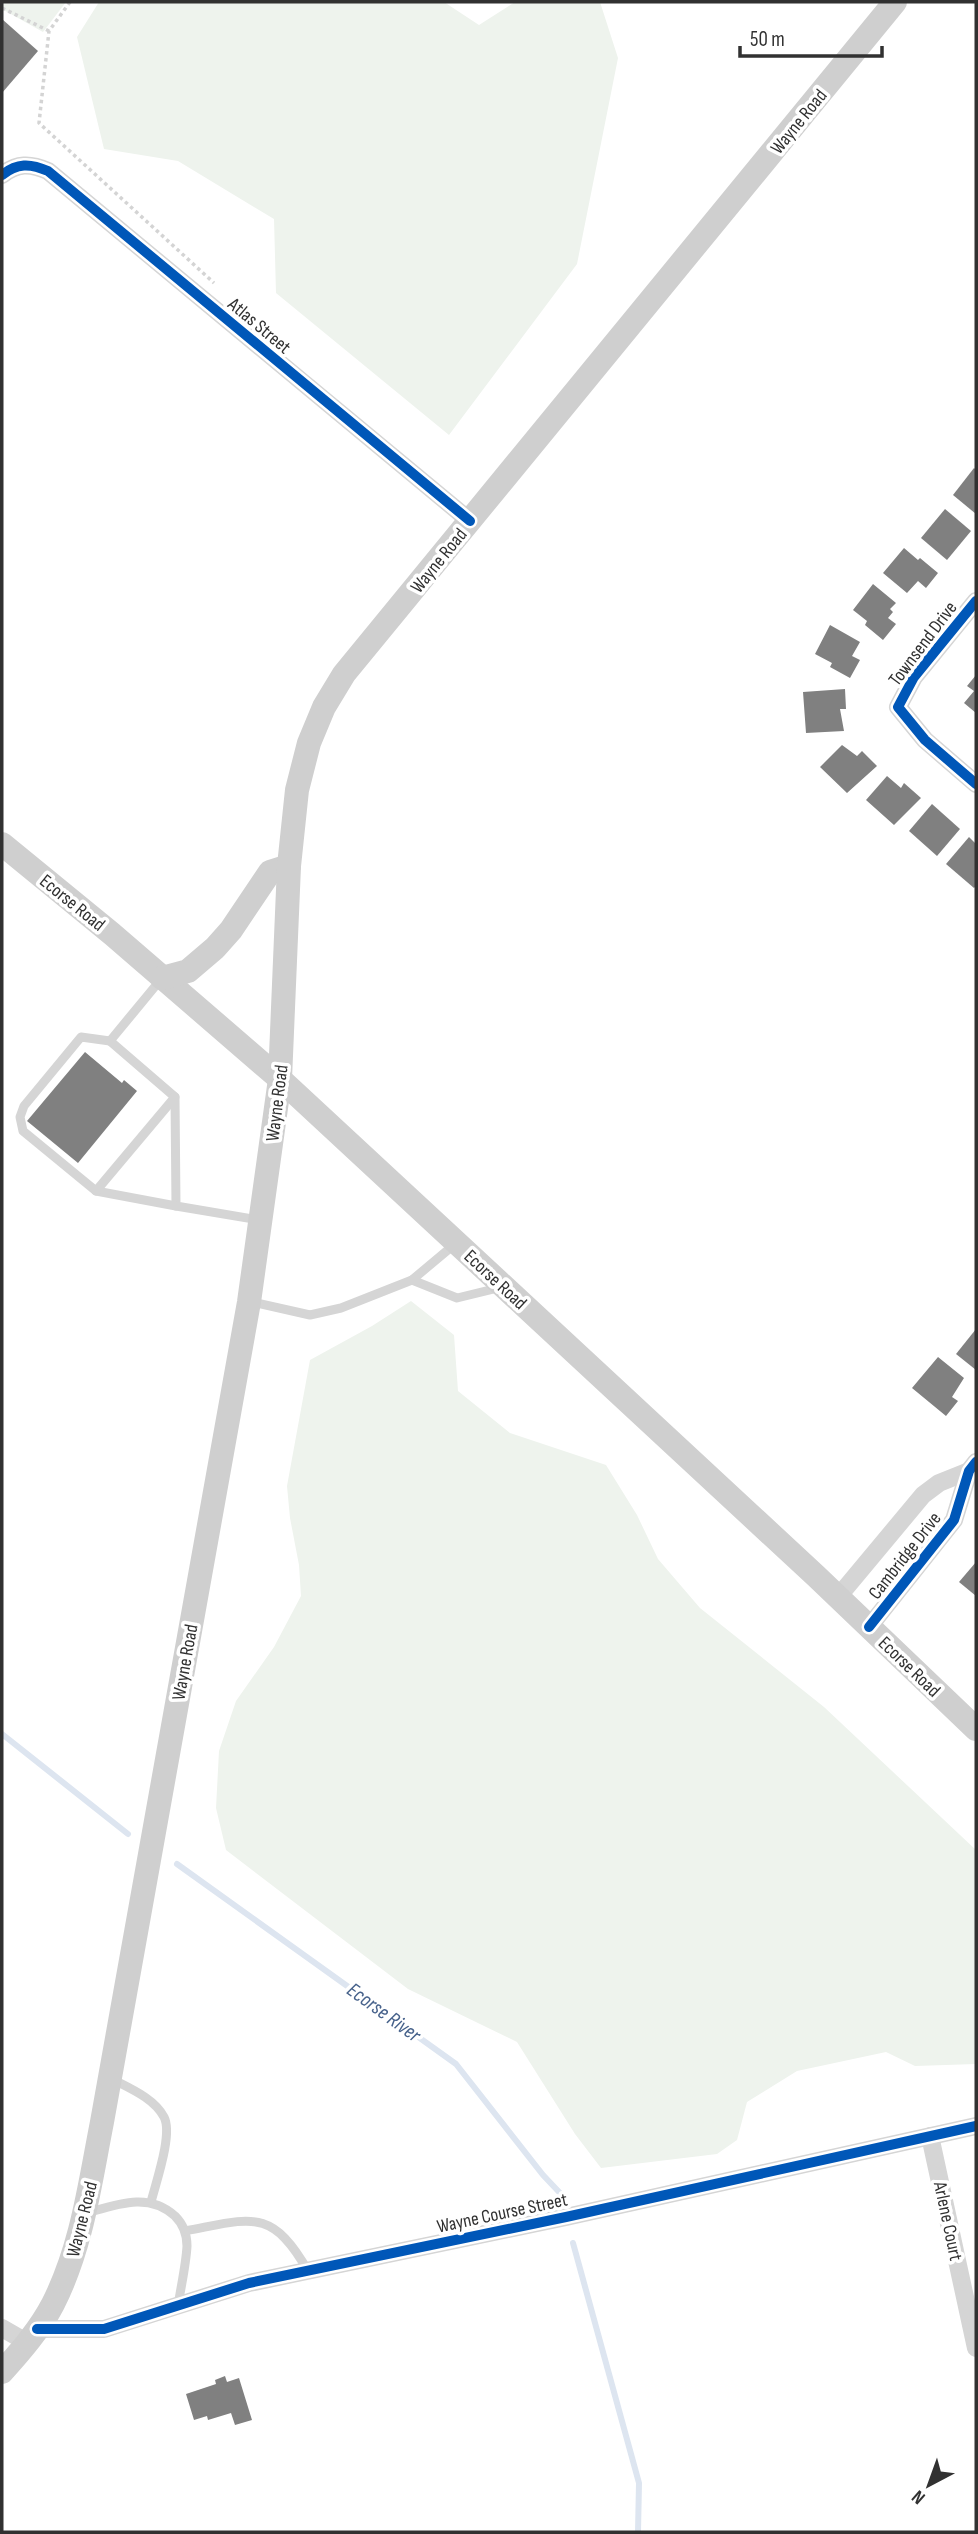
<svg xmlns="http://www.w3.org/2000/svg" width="978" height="2534" viewBox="0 0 978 2534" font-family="'Sofia Sans Condensed',sans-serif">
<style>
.green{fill:#eef3ed}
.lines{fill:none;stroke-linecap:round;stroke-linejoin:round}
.stream{stroke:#dde5f0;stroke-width:6}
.building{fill:#808080}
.path{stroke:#d4d4d4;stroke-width:3.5;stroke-dasharray:3.5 3.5;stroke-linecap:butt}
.service{stroke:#d5d5d5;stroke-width:9}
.minor{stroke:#d5d5d5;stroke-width:18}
.secondary{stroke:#cfcfcf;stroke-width:24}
.cycleway-casing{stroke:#fff;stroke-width:15}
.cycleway{stroke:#0057b8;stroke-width:10}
.labels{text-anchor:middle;stroke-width:7;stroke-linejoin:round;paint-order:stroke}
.street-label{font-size:19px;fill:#313131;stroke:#fff}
.water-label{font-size:21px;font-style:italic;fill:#47628b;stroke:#fff}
</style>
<rect width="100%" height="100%" fill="#fff"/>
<g class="green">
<path d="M2 2H66L43 32 2 9Z"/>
<path d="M99 2H444L479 25 515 2H600L618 58 577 264 449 435 276 293 274 219 178 161 104 149 77 37Z"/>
<path d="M411 1301 454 1335 458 1391 510 1433 606 1465 637 1515 658 1559 700 1608 824 1707 976 1850V2064L915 2066 886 2052 797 2071 747 2102 737 2140 717 2154 601 2168 575 2134 517 2042 408 1989 226 1850 216 1808 219 1751 236 1701 274 1647 301 1596 299 1565 290 1518 287 1486 310 1360 372 1326Z"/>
</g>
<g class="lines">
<g class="stream">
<path d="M2 1734 128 1834"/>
<path d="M177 1864 456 2064 543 2175 560 2193"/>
<path d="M573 2243 639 2483 638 2532"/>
</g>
</g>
<g class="building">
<path d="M2 19 38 51 2 93Z"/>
<path d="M974 468 976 470V514L953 495Z"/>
<path d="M945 509 971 531 947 560 921 538Z"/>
<path d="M904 548 918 560 920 558 938 573 926 588 918 581 907 593 883 573Z"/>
<path d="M873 584 896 603 890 609 893 612 888 618 896 624 883 640 865 625 867 621 853 610Z"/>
<path d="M830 625 860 642 852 656 860 660 850 678 830 667 832 663 815 654Z"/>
<path d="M976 675V713L964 703 974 691 967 686Z"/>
<path d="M845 689 846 709H840L844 731 806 733 803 692Z"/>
<path d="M842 745 857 756 862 751 877 766 847 793 820 767Z"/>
<path d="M887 776 901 788 904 783 921 798 894 825 866 800Z"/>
<path d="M932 804 960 829 937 856 909 831Z"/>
<path d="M969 837 976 844V886L974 888 946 864Z"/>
<path d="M85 1052 122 1083 124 1080 137 1091 78 1163 27 1121Z"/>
<path d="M976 1329V1370L956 1354Z"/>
<path d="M938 1357 964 1378 952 1397 958 1401 946 1416 912 1388Z"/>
<path d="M976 1562V1596L959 1582Z"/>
<path d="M225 2376 227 2382 239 2378 252 2420 235 2425 231 2413 208 2420 207 2416 194 2420 186 2394 216 2384 215 2380Z"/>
</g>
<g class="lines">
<g class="path">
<path d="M70 2 49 31 39 123 214 283"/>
<path d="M2 8 49 31"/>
</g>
<g class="service">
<path d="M162 978 110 1041 175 1097 176 1206 259 1220"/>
<path d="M110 1041 81 1037 24 1106 20 1117 23 1131 96 1191 176 1206"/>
<path d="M96 1191 175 1097"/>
<path d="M412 1280 457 1298 498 1288"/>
<path d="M252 1302 310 1315 341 1308 412 1280 455 1244"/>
<path d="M112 2079C129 2088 154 2098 164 2117 173 2134 156 2182 151 2202"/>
<path d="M87 2213C118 2204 149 2192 175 2216 183 2224 187 2234 187 2246 186 2265 181 2286 178 2306"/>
<path d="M185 2231C250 2219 271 2206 308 2271"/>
</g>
<g class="minor">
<path d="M2 175C17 163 30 163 48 171L470 521"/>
<path d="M976 601 914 677 898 707 925 740 976 784"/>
<path d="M838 1597 923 1495 939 1483 969 1471"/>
<path d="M869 1627 954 1520 969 1471 976 1462"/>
<path d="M930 2136 976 2348"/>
<path d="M2 2328 28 2343"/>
<path d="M37 2329H104L249 2283 566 2217 976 2126"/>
</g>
<g class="secondary">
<path d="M2 844 112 934 280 1079 816 1576 976 1729"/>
<path d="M162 978 188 971 215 948 231 930 270 872 289 866"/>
<path d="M2 2372C21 2351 40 2329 53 2304 82 2247 90 2183 102 2122L249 1302 280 1079 289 866 297 790 309 743 324 707 344 674 895 2"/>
</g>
<g class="cycleway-casing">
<g id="cycleway">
<path d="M2 175C17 163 30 163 48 171L470 521"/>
<path d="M976 601 914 677 898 707 925 740 976 784"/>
<path d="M869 1627 954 1520 969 1471 976 1462"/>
<path d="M37 2329H104L249 2283 566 2217 976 2126"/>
</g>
</g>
<use href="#cycleway" class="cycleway"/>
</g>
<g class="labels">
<g class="street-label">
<text transform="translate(798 121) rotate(-51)" y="7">Wayne Road</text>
<text transform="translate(260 325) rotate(40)" y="7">Atlas Street</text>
<text transform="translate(438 560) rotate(-51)" y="7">Wayne Road</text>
<text transform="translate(922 643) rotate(-53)" y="7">Townsend Drive</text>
<text transform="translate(73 902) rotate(39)" y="7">Ecorse Road</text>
<text transform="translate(276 1103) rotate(-83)" y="7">Wayne Road</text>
<text transform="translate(496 1279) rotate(43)" y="7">Ecorse Road</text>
<text transform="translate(904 1555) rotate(-52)" y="7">Cambridge Drive</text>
<text transform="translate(184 1662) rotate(-80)" y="7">Wayne Road</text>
<text transform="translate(910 1666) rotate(44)" y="7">Ecorse Road</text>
<text transform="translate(502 2212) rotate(-12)" y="7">Wayne Course Street</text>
<text transform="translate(81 2219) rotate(-76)" y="7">Wayne Road</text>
<text transform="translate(949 2221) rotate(78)" y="7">Arlene Court</text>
</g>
<g class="water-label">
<text transform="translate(384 2012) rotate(36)" y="7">Ecorse River</text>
</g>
</g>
<rect width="978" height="2534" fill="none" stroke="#313131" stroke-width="7"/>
<g transform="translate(929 2485) rotate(221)" stroke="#ffffff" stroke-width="5" paint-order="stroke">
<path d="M0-5L12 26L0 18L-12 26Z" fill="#313131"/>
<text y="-10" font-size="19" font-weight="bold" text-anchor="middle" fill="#313131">N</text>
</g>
<path d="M740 46v10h142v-10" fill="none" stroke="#313131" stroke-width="3.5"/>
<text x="750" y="46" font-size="21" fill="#313131" stroke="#ffffff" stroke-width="5" paint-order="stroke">50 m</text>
</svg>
